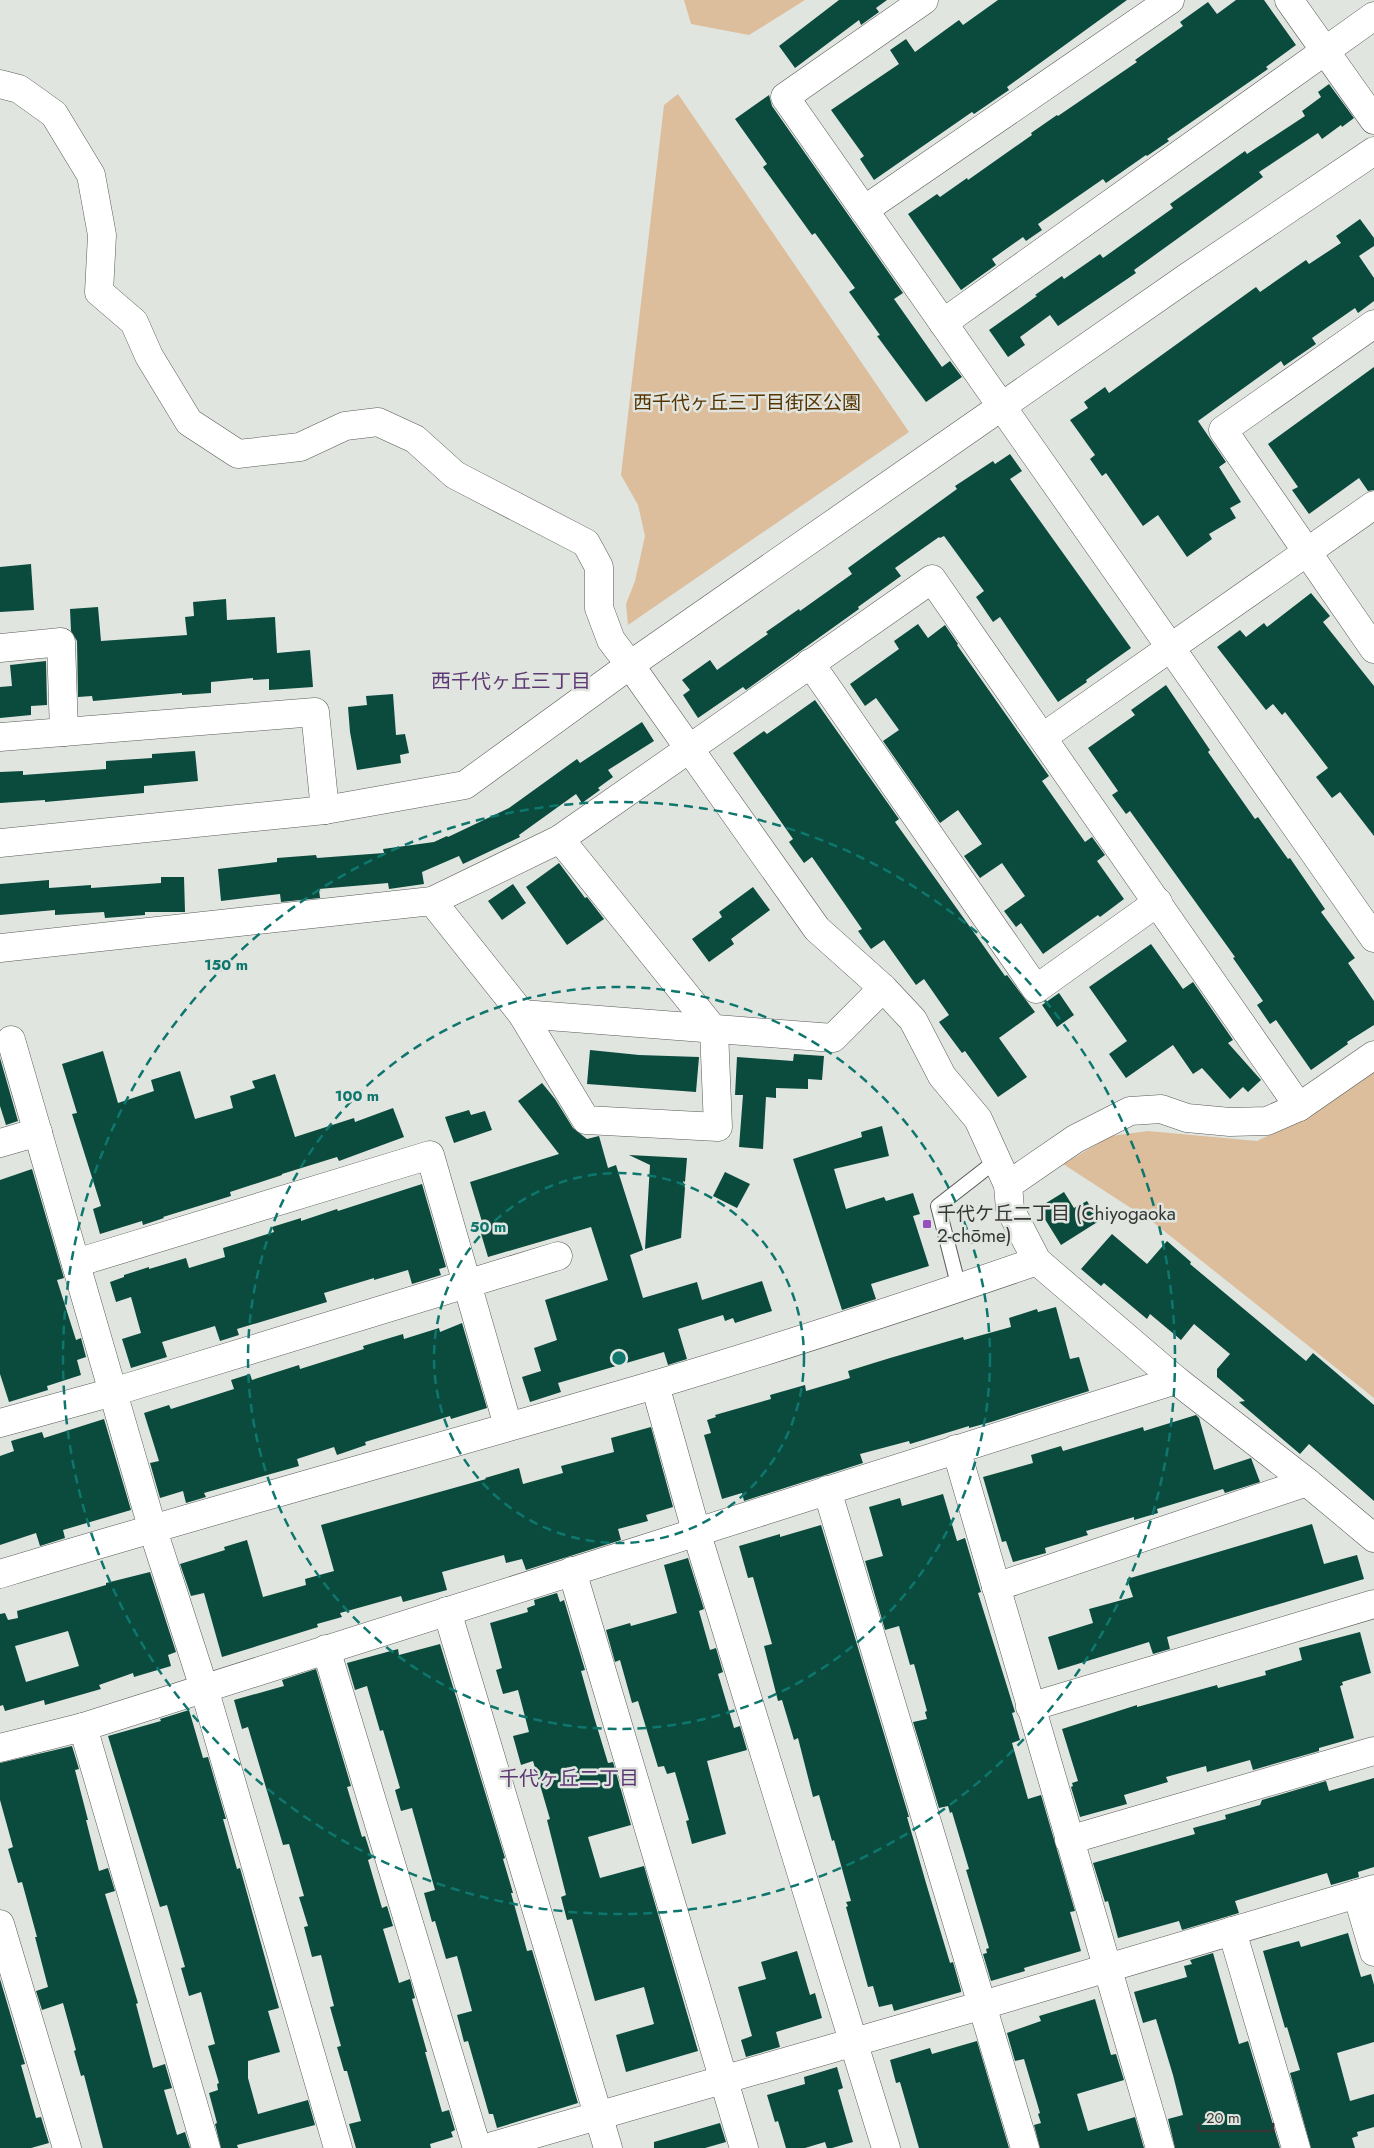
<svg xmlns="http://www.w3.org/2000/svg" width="1374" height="2148" viewBox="0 0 1374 2148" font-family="Jost,'Noto Sans JP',sans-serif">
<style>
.green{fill:#ddbe9c}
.building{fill:#0a4b3d;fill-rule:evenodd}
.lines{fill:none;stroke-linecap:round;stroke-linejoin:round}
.lane-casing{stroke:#585b57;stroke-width:16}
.street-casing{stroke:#585b57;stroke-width:29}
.secondary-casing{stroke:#585b57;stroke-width:29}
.lane{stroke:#fff;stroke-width:14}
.street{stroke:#fff;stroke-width:28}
.secondary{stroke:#fff;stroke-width:28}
.ring{fill:none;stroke:#0f766e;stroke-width:2.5;stroke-dasharray:9 6}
.poi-dot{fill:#964ec1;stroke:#e1e5e0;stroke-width:2}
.labels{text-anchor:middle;stroke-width:5;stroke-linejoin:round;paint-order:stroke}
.park-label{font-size:19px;fill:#563400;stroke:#e1e5e0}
.poi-label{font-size:19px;fill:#353735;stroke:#e1e5e0;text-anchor:start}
.neighbourhood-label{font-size:20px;fill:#5c3973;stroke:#e1e5e0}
.centre{fill:#0f766e;stroke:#e1e5e0;stroke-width:2.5}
.ring-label{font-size:15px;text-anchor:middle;font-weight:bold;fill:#0f766e;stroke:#e1e5e0;stroke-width:5;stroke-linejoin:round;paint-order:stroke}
</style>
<rect width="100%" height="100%" fill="#e1e5e0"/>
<g class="green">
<path d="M684 0H805L749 35 691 24Z"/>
<path d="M678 94 909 432 628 625 626 604 635 581 645 536 638 505 621 475 664 105Z"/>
<path d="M1374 1071V1398L1154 1223 1063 1164 1111 1136 1148 1131 1257 1141 1288 1126Z"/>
</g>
<g class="building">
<path d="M839 0H887L876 8 879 12 861 25 859 20 795 68 779 46Z"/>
<path d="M998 0H1127L1007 87 1009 90 974 114 972 112 874 180 860 159 864 156 831 110 899 64 890 50 906 39 915 52 959 20 963 25Z"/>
<path d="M1236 0H1264L1296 45 1266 67 1268 69 1167 139 1169 141 1147 156 1146 155 1106 183 1103 179 1038 224 1042 230 1026 241 1023 237 992 259 996 265 961 290 908 214 937 194 940 197 967 178 968 180 1032 135 1031 133 1057 115 1058 116 1137 62 1135 60 1183 26 1180 22 1208 2 1217 14Z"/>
<path d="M1329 84 1354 118 1342 127 1341 125 1322 139 1318 133 1259 172 1263 177 1134 270 1136 273 1058 326 1050 315 1020 337 1025 345 1008 357 989 330 1037 296 1035 295 1062 276 1064 279 1100 254 1103 258 1173 208 1170 204 1245 151 1247 154 1305 116 1302 111 1321 97 1318 92Z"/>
<path d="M769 95 772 106 903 293 894 299 942 367 950 361 962 377 926 402 877 336 880 335 849 292 855 288 815 233 812 235 763 167 767 164 735 119Z"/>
<path d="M1360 219 1374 238V246L1359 256 1374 278V301L1358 313 1355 308 1312 338 1316 344 1284 366 1281 361 1198 421 1226 462 1219 467 1241 502 1230 508 1236 518 1209 534 1212 539 1187 557 1158 515 1143 526 1106 473 1102 476 1090 459 1095 455 1070 420 1088 408 1084 402 1105 387 1109 393 1256 287 1260 292 1306 260 1309 264 1341 243 1336 236Z"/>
<path d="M1374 367V490L1368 491 1359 478 1309 514 1292 490 1298 487 1268 444Z"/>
<path d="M1010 454 1022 471 1010 479 1131 648 1086 680 1087 682 1058 702 1000 617 993 622 976 597 984 591 944 536 940 538 939 537 895 568 901 576 858 607 859 609 746 690 743 687 698 718 683 695 690 690 682 680 710 660 717 670 768 634 766 632 799 609 800 611 852 574 848 568 957 489 955 486 993 461 995 464Z"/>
<path d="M31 564 34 610 0 612V567Z"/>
<path d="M1311 593 1330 616 1323 622 1374 686V836L1340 792 1332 798 1316 777 1328 768 1285 712 1282 715 1273 704 1266 710 1217 647 1240 630 1246 637 1264 623 1267 627Z"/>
<path d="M226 599 227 620 275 617 277 653 310 650 313 687 269 690V679L253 680V678L211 682V693L182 695V693L93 701 92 696 78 697 77 641 71 631 70 609 98 607 101 641 187 635 185 617 194 616 193 602Z"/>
<path d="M918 624 928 638 945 625 958 644 957 645 1049 776 1042 781 1085 842 1092 837 1105 855 1097 861 1124 899 1100 917 1098 915 1043 954 1021 923 1016 927 1004 911 1025 896 1002 863 980 878 964 856 982 844 958 810 940 823 883 741 899 730 876 698 865 706 850 684 899 649 894 641Z"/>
<path d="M46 661 47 705 31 706V715L0 718V687L12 686 10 665Z"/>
<path d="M1166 685 1210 750 1208 752 1255 819 1258 817 1288 859 1290 858 1325 909 1321 912 1355 958 1348 963 1374 1001V1025L1347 1042 1348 1044 1311 1070 1276 1020 1270 1024 1257 1005 1263 1001 1233 958 1235 957 1130 811 1126 814 1112 795 1118 791 1088 748 1135 715 1131 710Z"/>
<path d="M393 694 396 735 405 734 409 753 400 755 401 763 357 770 350 732 348 707 367 705 366 696Z"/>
<path d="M815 700 899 819 895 822 1005 976 1007 975 1035 1012 999 1038 1027 1077 998 1097 965 1051 962 1053 939 1022 949 1015 924 979 916 985 884 940 871 949 858 931 862 929 812 857 804 863 789 842 793 839 733 753 764 731 767 734Z"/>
<path d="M642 722 654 741 608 770 613 777 598 788 600 790 582 803 576 794 519 835 520 837 463 864 459 856 422 872 424 884 389 889 388 883 319 889 320 898 281 902 280 894 221 901 218 869 277 862V858L316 855 317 858 384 853 383 849 434 842 447 836 448 837 509 808 577 759 580 763Z"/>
<path d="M195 751 198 781 144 786V793L45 802V800L0 803V772L23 771V775L106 769V761L152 758V754Z"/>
<path d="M559 863 585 898 587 897 604 919 567 945 526 887Z"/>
<path d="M161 877H184L185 912H145V915L105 918 104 912 55 915V910L0 915V884L49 880V888L91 885V888L161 883Z"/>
<path d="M513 884 526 903 502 920 488 901Z"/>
<path d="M753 887 770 910 731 939 734 944 709 962 692 939 722 917 719 912Z"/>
<path d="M1151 944 1183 989 1193 982 1233 1040 1228 1043 1261 1080 1248 1092 1243 1087 1230 1099 1202 1068 1193 1074 1173 1045 1126 1078 1109 1054 1127 1041 1089 987Z"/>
<path d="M1059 993 1074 1015 1057 1027 1042 1005Z"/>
<path d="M590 1050 639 1055 699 1057 696 1092 587 1084Z"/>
<path d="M103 1051 118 1103 154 1091 151 1080 180 1071 195 1119 233 1108 230 1096 255 1088 252 1081 275 1074 295 1137 354 1118 355 1122 393 1108 404 1137 339 1161 337 1157 282 1174V1175L230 1192 231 1196 163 1217 164 1218 143 1225 142 1221 100 1234 93 1209 101 1206 72 1114 77 1113 62 1064Z"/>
<path d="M794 1054 824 1056 822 1080 808 1079V1089L776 1088V1098L766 1097 763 1149 739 1147 743 1095H735L737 1057 793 1061Z"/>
<path d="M0 1058 18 1121 6 1125 0 1106Z"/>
<path d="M542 1083 555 1099 573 1128 587 1139 599 1136 608 1168 616 1165 643 1250 630 1255 643 1298 697 1282 702 1300 762 1281 772 1311 735 1323 733 1318 725 1321 723 1315 678 1329 687 1359 668 1365 664 1352 558 1383 561 1392 530 1402 522 1377 541 1371 534 1348 557 1340 545 1300 608 1280 591 1227 488 1257 479 1227 483 1225 470 1182 559 1154 518 1101Z"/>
<path d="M469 1110 471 1115 485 1111 492 1130 454 1143 445 1117Z"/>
<path d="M882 1126 889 1156 834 1169 846 1209 884 1197 886 1201 913 1193 920 1214 913 1216 929 1266 871 1284 876 1299 842 1310 793 1159 862 1137 861 1132Z"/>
<path d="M629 1155 687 1158 685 1182 683 1181 685 1188 681 1238 645 1249 650 1165Z"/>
<path d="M32 1169 64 1278 57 1280 76 1340 81 1338 86 1357 77 1360 81 1375 47 1386 48 1390 9 1402 0 1374V1180Z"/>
<path d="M725 1172 750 1184 737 1208 713 1196Z"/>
<path d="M422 1184 446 1267 439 1269 441 1275 412 1284 408 1270 374 1280V1278L324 1293 327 1302 237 1329 239 1335 220 1341 215 1326 162 1342 167 1357 131 1368 122 1339 141 1333 131 1297 116 1302 110 1282 124 1277V1275L149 1267V1269L186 1258 189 1268 225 1257 223 1248 274 1232 272 1227 301 1218V1221L337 1209 338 1211Z"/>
<path d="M1064 1192 1074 1208 1087 1201 1099 1221 1061 1245 1038 1208Z"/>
<path d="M1112 1234 1147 1264 1167 1241 1191 1262 1190 1264 1306 1361 1313 1353 1374 1405V1501L1309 1444 1300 1454 1239 1402 1245 1401 1217 1377V1369L1230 1354 1194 1324 1181 1340 1150 1314 1147 1319 1104 1283 1101 1286 1081 1269Z"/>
<path d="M1056 1307 1070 1359 1079 1357 1089 1391 991 1422 969 1428V1426L910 1444 909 1441 860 1454 863 1463 744 1501 742 1493 722 1499 704 1435 711 1433 707 1420 716 1417 715 1415 771 1399 770 1395 805 1385 806 1391 850 1378 848 1371 890 1358 963 1337 964 1340 1011 1327 1009 1318 1037 1309 1038 1312Z"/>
<path d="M462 1323 487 1408 451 1419 450 1416 365 1442 366 1445 337 1455 334 1447 297 1459 299 1466 204 1493 206 1497 186 1503 183 1491 160 1498 150 1463 159 1461 144 1413 169 1405 171 1409 234 1389 231 1380 250 1374 252 1380 299 1365 300 1369 364 1349 363 1346 403 1334 404 1339 439 1328 440 1332Z"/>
<path d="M1196 1415 1199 1418 1214 1470 1251 1458 1260 1482 1225 1493 1223 1489 1157 1509 1158 1513 1134 1520V1517L1086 1531 1088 1535 1045 1548 1046 1553 1013 1562 1006 1541 1002 1542 983 1477 1033 1463 1031 1455 1061 1446 1063 1451 1143 1427 1144 1431Z"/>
<path d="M104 1419 131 1510 63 1530 65 1538 40 1546 36 1533 0 1545V1456L14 1451 11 1441 42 1432 44 1438Z"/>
<path d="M651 1427 673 1507 646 1515 648 1521 618 1529 621 1540 526 1570 522 1559 506 1563 504 1555 442 1572 447 1590 403 1602 401 1596 340 1613 342 1617 317 1624 318 1627 222 1657 204 1593 191 1596 180 1564 225 1550 224 1547 247 1540 263 1597 306 1585 305 1579 334 1571 321 1525 486 1479 485 1478 519 1468 523 1484 563 1473 561 1466 614 1452 611 1438Z"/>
<path d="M943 1494 957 1541 965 1538 981 1592 978 1593 1015 1712 1012 1713 1020 1740 1012 1743 1028 1799 1041 1795 1075 1911 1070 1912 1081 1951 1024 1968 1025 1971 991 1981 983 1954 987 1953 986 1949 989 1948 967 1873 966 1870 969 1869 952 1812 950 1813 948 1806 939 1808 913 1722 927 1719 925 1712 927 1711 914 1664 910 1665 899 1626 885 1630 865 1561 883 1556 869 1507 900 1498 902 1506Z"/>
<path d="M1312 1524 1324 1564 1357 1555 1364 1579 1167 1637 1170 1649 1153 1654 1149 1642 1058 1670 1048 1637 1093 1623 1089 1609 1133 1597 1127 1579Z"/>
<path d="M821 1525 909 1817H907L926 1883 950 1963 953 1962 961 1990V1992L894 2011 892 2004 879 2007 873 1986 868 1987 846 1907 848 1906 846 1902 851 1901 834 1840 832 1841 819 1795 813 1797 798 1738 794 1740 782 1700 778 1701 764 1646 772 1644 753 1577 748 1578 739 1546 780 1534V1537Z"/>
<path d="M688 1558 704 1609 699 1611 710 1650 716 1648 723 1672 718 1674 734 1728 740 1726 747 1750 707 1761 726 1834 692 1844 686 1821 689 1820 675 1772 667 1774 664 1766 658 1767 638 1701 632 1703 620 1660 615 1662 606 1630 630 1623 631 1626 677 1613 664 1565Z"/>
<path d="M150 1572 176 1652 168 1655 171 1666 134 1677 133 1673 99 1685 101 1689 45 1705 44 1700 5 1711 3 1705 0 1706V1614L5 1613 8 1620 18 1618 17 1611 106 1585V1583ZM68 1631 79 1666 26 1682 15 1646Z"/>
<path d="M557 1593 560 1602 564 1600 585 1670 581 1671 594 1717 608 1763 613 1762 631 1825 588 1837 600 1878 644 1866 698 2051 626 2072 616 2035 654 2024 644 1987 595 2001 572 1919 567 1920 561 1897 566 1895 547 1820 550 1819 533 1761 521 1765 513 1736 529 1732 518 1690 503 1694 496 1670 502 1668 490 1623 528 1612 527 1608 535 1605 534 1600Z"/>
<path d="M1360 1632 1371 1673 1342 1682 1343 1685 1340 1686 1354 1738 1319 1748V1751L1253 1770 1250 1760 1207 1772 1206 1766 1166 1777 1168 1782 1124 1795 1127 1804 1080 1817 1071 1787 1073 1786 1072 1783 1078 1781 1062 1729 1137 1705V1707L1217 1685 1218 1688 1266 1675 1265 1671 1302 1660 1299 1648Z"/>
<path d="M440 1644 505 1858 503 1859 513 1893H511L527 1951 532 1950 578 2103 497 2128 493 2114H489L468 2041 464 2042 457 2015 472 2011 457 1956 446 1959 435 1921 432 1922 424 1893 435 1890 412 1808 401 1811 395 1790 400 1788 383 1730 380 1731 367 1686 355 1690 347 1663 398 1649 399 1655Z"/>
<path d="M316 1669 351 1786 347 1787 362 1837 365 1836 372 1858 368 1860 382 1908 387 1906 393 1926 383 1929 399 1983 410 1979 415 1998 412 1999 427 2052H425L442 2112 449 2110 455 2130 451 2132 453 2137 430 2144 431 2148H356L349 2124 361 2121 347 2071H344L337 2047 341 2046 330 2007 334 2006 321 1955 312 1957 304 1927 308 1926 299 1897 304 1896 289 1844 283 1845 248 1727 242 1729 234 1700 284 1686 282 1680Z"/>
<path d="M189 1710 203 1758 208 1757 226 1819H223L237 1869 240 1868 279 2008 268 2011 280 2052 248 2061V2078L258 2114 308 2100 315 2125 237 2145 238 2148H221L215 2124 217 2123 209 2093 218 2090 217 2084 219 2083 208 2046 215 2044 201 1992 189 1996 181 1968 185 1967 167 1905 160 1907 108 1736 161 1721 160 1719Z"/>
<path d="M72 1746 79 1769 75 1770 88 1820H86L99 1871 108 1868 115 1891 105 1894 138 2003 136 2004 153 2068 165 2064 172 2088 164 2090 177 2135 185 2132 190 2148H103L84 2075 81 2076 74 2051 76 2050 63 2003 42 2010 36 1991 48 1987 35 1937H37L22 1882 18 1883 8 1849 13 1847 0 1800V1763Z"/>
<path d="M1374 1778V1867L1358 1872 1359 1877 1331 1885 1327 1873 1235 1901 1239 1913 1182 1930 1179 1921 1118 1938 1108 1901 1105 1902 1093 1863 1195 1834 1193 1828 1226 1819 1225 1815 1260 1805 1262 1800 1326 1781 1329 1791Z"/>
<path d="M1348 1933 1361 1977 1371 1974 1374 1985V2042L1337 2053 1350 2101 1374 2094V2127L1357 2132 1358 2136 1352 2138 1355 2148H1311L1290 2073 1300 2070 1287 2027 1285 2028 1263 1951 1299 1941 1301 1947Z"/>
<path d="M797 1951 810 1995 815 1993 822 2018 776 2032 780 2047 746 2057 741 2040 752 2036 738 1987 766 1979 761 1962Z"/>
<path d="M1213 1953 1239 2044 1248 2041 1280 2148H1175L1168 2119 1183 2115 1173 2075 1156 2019 1143 2023 1134 1992 1187 1977 1184 1966 1192 1964 1190 1960Z"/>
<path d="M0 1979 25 2064 21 2065 36 2118 41 2117 49 2143 31 2148H0Z"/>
<path d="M1095 1999 1111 2055 1116 2054 1124 2080 1077 2094 1088 2131 1135 2117 1144 2148H1040L1034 2125 1041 2123 1038 2114 1040 2113 1024 2059 1015 2061 1007 2033 1041 2021 1039 2016Z"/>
<path d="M977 2041 1009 2148H919L900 2082 896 2083 890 2060 930 2048 932 2054Z"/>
<path d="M837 2067 843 2088 838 2090 853 2142 832 2148H827L825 2142 805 2148H786L778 2121 775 2122 767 2095 805 2084 804 2077Z"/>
<path d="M720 2123 726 2142 705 2148H654V2142Z"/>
</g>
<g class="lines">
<g class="lane-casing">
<path id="lane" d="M959 1288 938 1206 997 1160"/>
</g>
<g class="street-casing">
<g id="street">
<path d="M924 0 785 97 1002 407"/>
<path d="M1289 0 1374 120"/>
<path d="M0 84 19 89 54 114 91 175 102 235 99 292 134 322 149 356 189 422 238 454 300 447 345 426 378 422 415 439 455 475 586 543 599 567V608L611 640 630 665"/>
<path d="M864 210 1170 0"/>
<path d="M943 323 1374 16"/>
<path d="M1374 324 1223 430 1374 649"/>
<path d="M0 648 61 642 64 732"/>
<path d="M810 663 1036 989 1158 902"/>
<path d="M0 737 315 712 325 810"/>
<path d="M1043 737 1374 505"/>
<path d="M432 901 522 1014 586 1120 718 1127 714 1030 560 839"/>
<path d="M0 948 432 901 560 839 932 579 1299 1107"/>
<path d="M522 1014 833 1038 883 988"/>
<path d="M11 1040 152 1527 204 1688 338 2148"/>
<path d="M0 1143 38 1132"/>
<path d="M76 1263 430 1155 508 1426"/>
<path d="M655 1385 696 1531 886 2148"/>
<path d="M0 1423 113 1392 558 1256"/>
<path d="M956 1449 1160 2148"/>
<path d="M827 1490 1025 2148"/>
<path d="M572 1571 744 2148"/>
<path d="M0 1574C217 1508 436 1449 654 1385 782 1347 910 1305 1037 1261"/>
<path d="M996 1587 1307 1482"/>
<path d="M447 1611 608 2148"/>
<path d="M326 1649 477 2148"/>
<path d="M1030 1707 1374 1604"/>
<path d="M83 1727 206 2148"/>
<path d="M0 1748 83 1727 1176 1380"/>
<path d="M1069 1840 1374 1751"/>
<path d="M1357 1894 1374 1952"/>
<path d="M0 1924 67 2148"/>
<path d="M1232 1931 1296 2148"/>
<path d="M486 2148 983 2005 1374 1889"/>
</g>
</g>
<g class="secondary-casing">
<g id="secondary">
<path d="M1002 407 1374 938"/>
<path d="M630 665 817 929 883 988 913 1020 942 1076 978 1119 1008 1185 1010 1209 1037 1261 1176 1380 1307 1482 1374 1538"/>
<path d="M0 843 325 810 465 785 630 665 1189 276 1374 151"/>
<path d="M1008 1185 1075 1139 1130 1111 1161 1109 1187 1118 1230 1122 1267 1121 1299 1107 1374 1055"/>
</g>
</g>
<use href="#lane" class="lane"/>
<use href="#street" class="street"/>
<use href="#secondary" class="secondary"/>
</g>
<g class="ring">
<circle cx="619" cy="1358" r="185"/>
<circle cx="619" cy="1358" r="371"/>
<circle cx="619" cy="1358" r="556"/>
</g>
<rect class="poi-dot" x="922" y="1219" width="10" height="10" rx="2.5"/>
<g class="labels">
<g class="park-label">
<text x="747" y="409">西千代ヶ丘三丁目街区公園</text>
</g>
<g class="poi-label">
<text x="937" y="1220">千代ケ丘二丁目 (Chiyogaoka<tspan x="937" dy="22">2-chōme)</tspan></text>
</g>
<g class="neighbourhood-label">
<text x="511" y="688">西千代ヶ丘三丁目</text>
<text x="569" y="1785">千代ヶ丘二丁目</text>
</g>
</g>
<circle cx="619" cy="1358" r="8" class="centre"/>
<g class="ring-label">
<text x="226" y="970">150 m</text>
<text x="357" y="1101">100 m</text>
<text x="488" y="1232">50 m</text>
</g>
<path d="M1199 2123v8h74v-8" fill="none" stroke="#353735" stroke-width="2.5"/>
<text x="1206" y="2123" font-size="15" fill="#353735" stroke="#e1e5e0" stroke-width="4" paint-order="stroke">20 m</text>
</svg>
